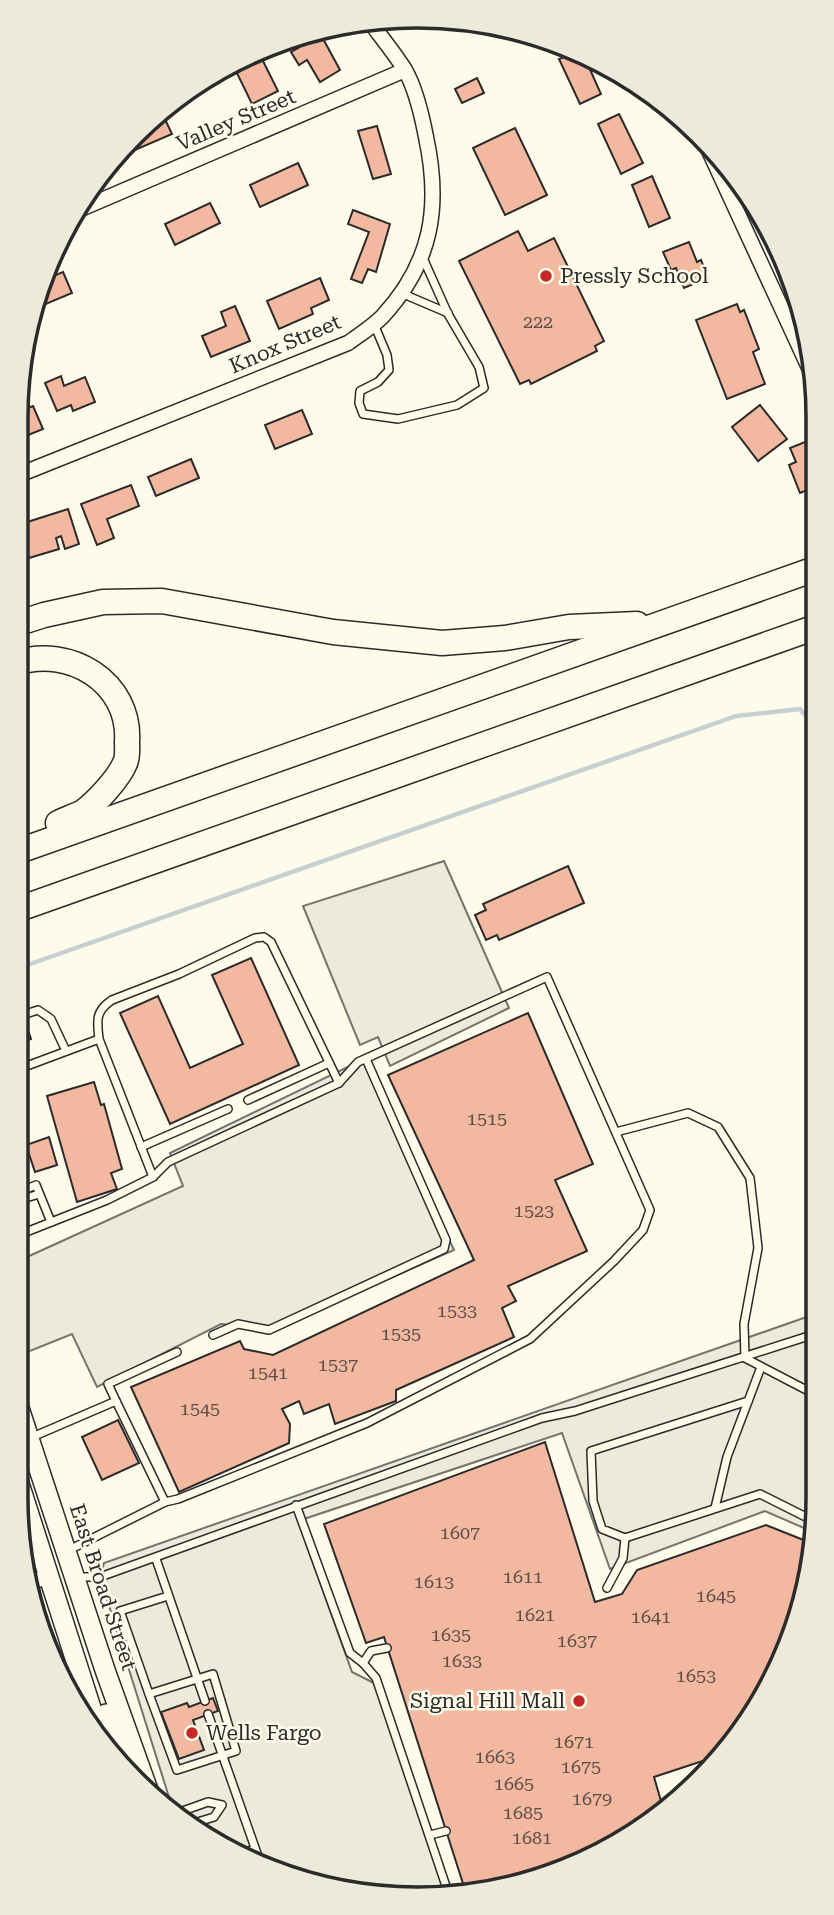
<svg xmlns="http://www.w3.org/2000/svg" width="834" height="1915" viewBox="0 0 834 1915" font-family="'Roboto Serif',serif">
<style>
.parking{fill:#eceadb;stroke:#74746e;stroke-width:2}
.lines{fill:none;stroke-linecap:round;stroke-linejoin:round}
.stream{stroke:#c7d0d0;stroke-width:4.5}
.building{fill:#f2b8a0;stroke:#2b2b2b;stroke-width:2}
.service-casing{stroke:#2b2b2b;stroke-width:10}
.minor-casing{stroke:#2b2b2b;stroke-width:17}
.secondary-casing{stroke:#2b2b2b;stroke-width:22}
.motorway-casing{stroke:#2b2b2b;stroke-width:27}
.service{stroke:#fdfbea;stroke-width:7}
.minor{stroke:#fdfbea;stroke-width:14}
.secondary{stroke:#fdfbea;stroke-width:19}
.motorway{stroke:#fdfbea;stroke-width:24}
.poi-dot{fill:#c62828;stroke:#fdfbea;stroke-width:2.5}
.labels{text-anchor:middle;stroke-width:5;stroke-linejoin:round;paint-order:stroke}
.number-label{font-size:18px;fill:#5d4e48}
.street-label{font-size:21px;fill:#2b2b2b;stroke:#fdfbea}
.poi-label{font-size:21px;fill:#2b2b2b;stroke:#fdfbea;text-anchor:start}
.rim{fill:none;stroke:#2b2b2b;stroke-width:3.5}
</style>
<rect width="100%" height="100%" fill="#fdfbea"/>
<g class="parking">
<path d="M444 861 509 1008 390 1066 378 1037 360 1045 303 906Z"/>
<path d="M366 1058 454 1250 275 1329 221 1324 97 1387 72 1334 25 1353 16 1322V1262L183 1186 170 1153Z"/>
<path d="M818 1313V1498L813 1532 765 1511 610 1569 562 1433 298 1521 352 1672 376 1684 447 1895 339 1892 216 1845 173 1810 100 1577 104 1563Z"/>
</g>
<g class="lines">
<path class="stream" d="M16 969 736 716 800 709 816 729"/>
</g>
<g class="building">
<path d="M321 35 340 70 320 82 307 60 299 65 291 52 298 48 295 42Z"/>
<path d="M576 52 584 56 601 94 580 104 559 59Z"/>
<path d="M259 53 278 91 252 104 233 65Z"/>
<path d="M477 78 484 93 462 103 455 89Z"/>
<path d="M619 114 643 163 621 174 598 124Z"/>
<path d="M163 115 172 134 135 150 130 141Z"/>
<path d="M377 126 391 174 373 179 358 131Z"/>
<path d="M515 128 547 195 505 215 473 148Z"/>
<path d="M298 163 308 185 260 207 250 185Z"/>
<path d="M652 176 670 218 649 227 632 185Z"/>
<path d="M210 203 220 223 175 245 165 224Z"/>
<path d="M353 210 390 224 376 272 368 269 362 283 351 279 369 232 348 224Z"/>
<path d="M518 231 528 251 554 238 604 341 595 346 597 351 531 384 529 380 520 384 459 261Z"/>
<path d="M689 242 697 262 701 260 708 278 684 288 676 268 671 270 663 252Z"/>
<path d="M63 272 72 293 34 309 37 288 41 281Z"/>
<path d="M320 278 329 300 311 308 313 314 279 329 267 301Z"/>
<path d="M737 304 740 312 744 310 759 349 753 352 765 384 727 399 696 320Z"/>
<path d="M235 306 250 341 211 357 202 336 226 326 221 312Z"/>
<path d="M61 376 64 386 85 377 95 402 73 411 71 405 57 411 45 383Z"/>
<path d="M760 405 787 439 758 461 732 427Z"/>
<path d="M33 406 43 429 16 440V413Z"/>
<path d="M302 410 312 434 275 449 265 425Z"/>
<path d="M815 438V487L800 493 789 465 796 462 790 448Z"/>
<path d="M191 459 199 478 156 496 148 477Z"/>
<path d="M131 485 139 506 107 519 114 538 97 545 81 504Z"/>
<path d="M68 509 79 544 65 549 61 536 56 538 59 549 29 558 18 525Z"/>
<path d="M568 866 584 903 499 940 497 935 486 940 475 915 486 910 483 904Z"/>
<path d="M251 958 299 1065 170 1124 120 1013 158 996 190 1068 243 1044 212 975Z"/>
<path d="M528 1013 593 1164 555 1180 587 1251 508 1286 516 1301 502 1308 514 1337 396 1390V1401L335 1424 329 1404 304 1414 299 1401 282 1409 290 1424 289 1443 179 1492 131 1387 240 1341 244 1349 273 1355 474 1260 388 1075Z"/>
<path d="M26 1024 31 1039 16 1045V1028Z"/>
<path d="M94 1082 101 1105 104 1104 122 1169 111 1173 117 1189 77 1202 47 1096Z"/>
<path d="M49 1137 57 1165 35 1172 26 1145Z"/>
<path d="M118 1420 139 1463 102 1480 82 1437Z"/>
<path d="M545 1442 595 1602 622 1594 637 1570 766 1525 811 1543 797 1627 724 1754 654 1777 663 1808 617 1846 467 1896 384 1637 366 1643 324 1524Z"/>
<path d="M213 1698 218 1711 193 1720 204 1750 179 1759 161 1712 187 1703 189 1707Z"/>
</g>
<g class="lines">
<g class="service-casing">
<g id="service">
<path d="M401 293 448 313"/>
<path d="M374 324 387 355 389 370 378 382 360 391 359 403 363 414 398 419 457 405 484 388 479 367 448 314 423 258"/>
<path d="M16 1017 38 1010 51 1019 66 1051"/>
<path d="M99 1039C97 1021 95 1011 112 1000L179 974 255 938 264 937 271 942 339 1083"/>
<path d="M248 1100 329 1063"/>
<path d="M616 1132 688 1113 718 1127 750 1178 758 1248 744 1324 745 1358 818 1396"/>
<path d="M141 1147 228 1109"/>
<path d="M16 1181 19 1192 36 1185 51 1222"/>
<path d="M16 1201 39 1194"/>
<path d="M16 1236 107 1200 153 1177 99 1039 16 1070"/>
<path d="M213 1335 238 1324 269 1330 444 1249 446 1240 366 1059"/>
<path d="M116 1401 165 1502"/>
<path d="M748 1401 591 1451 593 1501 602 1529 625 1538 760 1494 814 1521"/>
<path d="M30 1438 116 1401 108 1384 177 1352"/>
<path d="M296 1505 350 1653 363 1663 376 1678 449 1895"/>
<path d="M715 1508 727 1457 761 1367"/>
<path d="M67 1551 165 1502 178 1499 367 1423 530 1339 614 1261 643 1230 650 1210 547 977 358 1062 339 1083 168 1162 153 1177"/>
<path d="M156 1559 205 1701"/>
<path d="M76 1577H100L542 1418 575 1411 818 1333"/>
<path d="M607 1588 623 1558 625 1538"/>
<path d="M363 1663 371 1651 387 1648"/>
<path d="M149 1694 177 1770 236 1751 213 1674 149 1694 120 1611 168 1596"/>
<path d="M208 1714 260 1862"/>
<path d="M177 1813 208 1802 222 1805 214 1817 191 1824"/>
<path d="M430 1835 446 1831"/>
<path d="M240 1854 255 1849"/>
</g>
</g>
<g class="minor-casing">
<g id="minor">
<path d="M704 140 811 372"/>
<path d="M83 208 405 70"/>
<path d="M16 476 348 343C359 335 372 327 382 317 432 263 441 207 426 137 422 116 416 89 405 70 395 54 382 38 370 22"/>
<path d="M30 1582 49 1577"/>
</g>
</g>
<g class="secondary-casing">
<g id="secondary">
<path d="M16 1399 105 1670 148 1790"/>
<path d="M16 1474 100 1736"/>
<path d="M106 1714 125 1770"/>
</g>
</g>
<g class="motorway-casing">
<g id="motorway">
<path d="M16 624 44 615 103 602 162 601 333 632 442 643 505 638 569 627 637 624"/>
<path d="M16 663C69 645 131 682 127 742 127 748 128 757 125 763 119 778 96 803 83 812 75 816 66 819 58 823"/>
<path d="M16 852 815 569"/>
<path d="M16 910 816 627"/>
</g>
</g>
<use href="#service" class="service"/>
<use href="#minor" class="minor"/>
<use href="#secondary" class="secondary"/>
<use href="#motorway" class="motorway"/>
</g>
<g class="poi-dot">
<circle cx="546" cy="276" r="7"/>
<circle cx="579" cy="1701" r="7"/>
<circle cx="192" cy="1733" r="7"/>
</g>
<g class="labels">
<g class="number-label">
<text x="538" y="328">222</text>
<text x="487" y="1125">1515</text>
<text x="534" y="1217">1523</text>
<text x="457" y="1317">1533</text>
<text x="401" y="1340">1535</text>
<text x="338" y="1371">1537</text>
<text x="268" y="1379">1541</text>
<text x="200" y="1415">1545</text>
<text x="460" y="1539">1607</text>
<text x="523" y="1583">1611</text>
<text x="434" y="1588">1613</text>
<text x="716" y="1602">1645</text>
<text x="535" y="1621">1621</text>
<text x="651" y="1623">1641</text>
<text x="451" y="1641">1635</text>
<text x="577" y="1647">1637</text>
<text x="462" y="1667">1633</text>
<text x="696" y="1682">1653</text>
<text x="574" y="1748">1671</text>
<text x="495" y="1763">1663</text>
<text x="581" y="1773">1675</text>
<text x="514" y="1790">1665</text>
<text x="592" y="1805">1679</text>
<text x="523" y="1819">1685</text>
<text x="532" y="1844">1681</text>
</g>
<g class="street-label">
<text transform="translate(236 120) rotate(-23)" y="7">Valley Street</text>
<text transform="translate(285 344) rotate(-23)" y="7">Knox Street</text>
<text transform="translate(103 1587) rotate(72)" y="7">East Broad Street</text>
</g>
<g class="poi-label">
<text x="560" y="283">Pressly School</text>
<text x="565" y="1708" text-anchor="end">Signal Hill Mall</text>
<text x="206" y="1740">Wells Fargo</text>
</g>
</g>
<path d="M0 0H834V1915H0ZM417 28H417A389 389 0 0 1 806 417V1498A389 389 0 0 1 417 1887H417A389 389 0 0 1 28 1498V417A389 389 0 0 1 417 28Z" fill="#eceadb" fill-rule="evenodd"/>
<path class="rim" d="M417 28H417A389 389 0 0 1 806 417V1498A389 389 0 0 1 417 1887H417A389 389 0 0 1 28 1498V417A389 389 0 0 1 417 28Z"/>
</svg>
